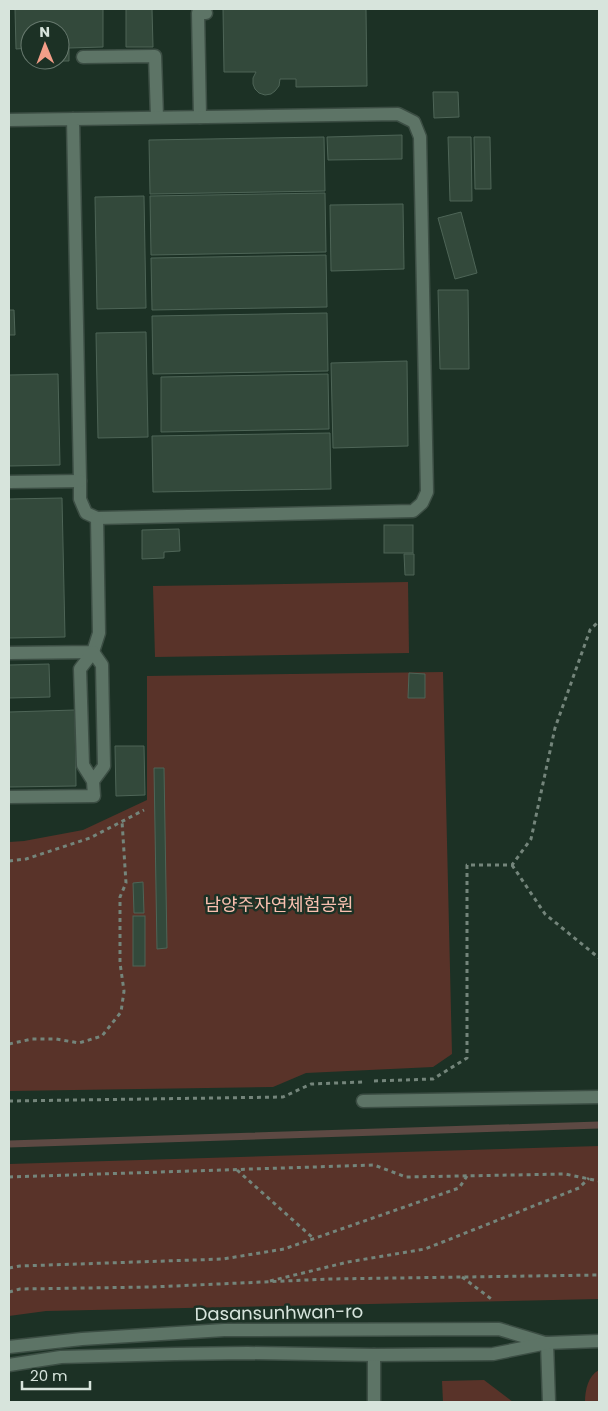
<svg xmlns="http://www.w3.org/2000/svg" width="608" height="1411" viewBox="0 0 608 1411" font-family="Poppins,'Noto Sans KR',sans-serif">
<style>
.green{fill:#593329}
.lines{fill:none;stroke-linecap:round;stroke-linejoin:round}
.stream{stroke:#5d4943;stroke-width:7}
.building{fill:#33493b;stroke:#4e6557}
.minor-casing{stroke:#3c4e44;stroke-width:15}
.path{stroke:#74857b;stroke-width:3;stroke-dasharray:4 4;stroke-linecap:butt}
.minor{stroke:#5d7466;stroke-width:12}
.labels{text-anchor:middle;stroke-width:5;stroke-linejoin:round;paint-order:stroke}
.park-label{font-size:18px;fill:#fac0b0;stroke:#1c3125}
.street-label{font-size:18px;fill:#d7e4dc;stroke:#1c3125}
</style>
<rect width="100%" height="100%" fill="#1c3125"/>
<g class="green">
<path d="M408 582 409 653 155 657 153 586Z"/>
<path d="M443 672 452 1054 433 1067 306 1073 273 1087 9 1091V842L24 841 83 830 147 800V676Z"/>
<path d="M599 1146V1299L46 1311 9 1316V1164Z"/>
<path d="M599 1370V1402H585C585 1390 588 1376 599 1370Z"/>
<path d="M484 1380 513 1402H443L442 1381Z"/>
</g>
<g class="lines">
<path class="stream" d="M9 1144 599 1125"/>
</g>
<g class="building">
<path d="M15 9H103V47L69 48V61H47V60H60V30H30V48L16 49Z"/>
<path d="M126 9H152L153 47H126Z"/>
<path d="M223 9H366L367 86 296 87V79H280L279 86 275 91 271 94 265 95 259 93 255 89 253 84V78L256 72H224Z"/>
<path d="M433 92H458L459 117 434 118Z"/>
<path d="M402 135V159L328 160 327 137Z"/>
<path d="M324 137 325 191 150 194 149 140Z"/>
<path d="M448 137H471L472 201H450Z"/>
<path d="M474 137H490L491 189H475Z"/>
<path d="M325 193 326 252 151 255 150 196Z"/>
<path d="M144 196 146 308 97 309 95 197Z"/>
<path d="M403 204 404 269 331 271 330 205Z"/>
<path d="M461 212 477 273 455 279 438 218Z"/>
<path d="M326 255 327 307 152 310 151 258Z"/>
<path d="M438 290H468L469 369H440Z"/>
<path d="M9 310H14L15 335H9Z"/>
<path d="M327 313 328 371 153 374 152 316Z"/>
<path d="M146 332 148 437 98 438 96 333Z"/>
<path d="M407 361 408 446 333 448 331 363Z"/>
<path d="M58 374 60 465 9 466V375Z"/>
<path d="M328 374 329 429 161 432V377Z"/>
<path d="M330 433 331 489 153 492 152 436Z"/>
<path d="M62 498 65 637 9 638V499Z"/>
<rect x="384" y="525" width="29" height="28"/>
<path d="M179 529 180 551 164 552V558L142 559V530Z"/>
<path d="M404 554H414V575H405Z"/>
<path d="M49 664 50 697 9 698V665Z"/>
<path d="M409 673 425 674V698H408Z"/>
<path d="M75 710 76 786 9 787V712Z"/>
<path d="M115 746H144L145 795 116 796Z"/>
<path d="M154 768H164L167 948 157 949Z"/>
<path d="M143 882 144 913H134L133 883Z"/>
<rect x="133" y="916" width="12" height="50"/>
</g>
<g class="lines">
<g class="minor-casing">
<g id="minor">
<path d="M83 57 155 56 157 117"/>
<path d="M200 117 198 13H206"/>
<path d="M9 120 398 114 414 122 420 137 427 492 422 503 413 511 97 518 86 513 80 499V481L73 119"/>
<path d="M9 482 80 481"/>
<path d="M9 653 93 652 99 633 97 518"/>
<path d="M9 797 94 796 93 781 104 766 102 665 93 652 80 669 83 765 93 781"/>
<path d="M363 1101 599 1097"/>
<path d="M547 1343 549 1402"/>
<path d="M9 1347 82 1339 224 1330 499 1329 545 1343"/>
<path d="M374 1355V1402"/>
<path d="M9 1365 61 1357 175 1354 248 1353 374 1355 493 1354 547 1343 599 1341"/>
</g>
</g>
<g class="path">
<path d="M9 861 26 859 90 838 144 810"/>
<path d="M512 865 545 914 599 958"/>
<path d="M9 1044 32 1039H56L79 1043 102 1036 121 1012 124 991 120 963V897L126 883 122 821"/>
<path d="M374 1081 433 1079 467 1058V865H512L531 839 555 728 590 630 599 621"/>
<path d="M9 1101 283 1097 311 1084 363 1082"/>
<path d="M237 1170 313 1238"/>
<path d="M9 1177 374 1165 406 1177 565 1174 599 1181"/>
<path d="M9 1268 20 1266 223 1259 284 1249 459 1188 467 1176"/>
<path d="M462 1277 494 1301"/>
<path d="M270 1281 348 1262 425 1249 579 1188 589 1178"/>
<path d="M9 1292 20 1289 152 1287 329 1279 599 1275"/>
</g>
<use href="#minor" class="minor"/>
</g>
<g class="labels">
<g class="park-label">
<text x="279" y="911">남양주자연체험공원</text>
</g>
<g class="street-label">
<text transform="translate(279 1313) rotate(-1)" y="6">Dasansunhwan-ro</text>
</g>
</g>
<rect width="608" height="1411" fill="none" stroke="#d7e4dc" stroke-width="20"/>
<g transform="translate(45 45) rotate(359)"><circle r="24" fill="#1c3125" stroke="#67796e"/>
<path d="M0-4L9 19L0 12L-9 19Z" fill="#f49e88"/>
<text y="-8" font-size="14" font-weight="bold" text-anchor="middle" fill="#d7e4dc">N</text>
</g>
<path d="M22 1381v8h68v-8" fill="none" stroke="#d7e4dc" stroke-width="2.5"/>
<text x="30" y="1381" font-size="15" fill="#d7e4dc" stroke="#1c3125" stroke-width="4" paint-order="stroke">20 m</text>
</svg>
